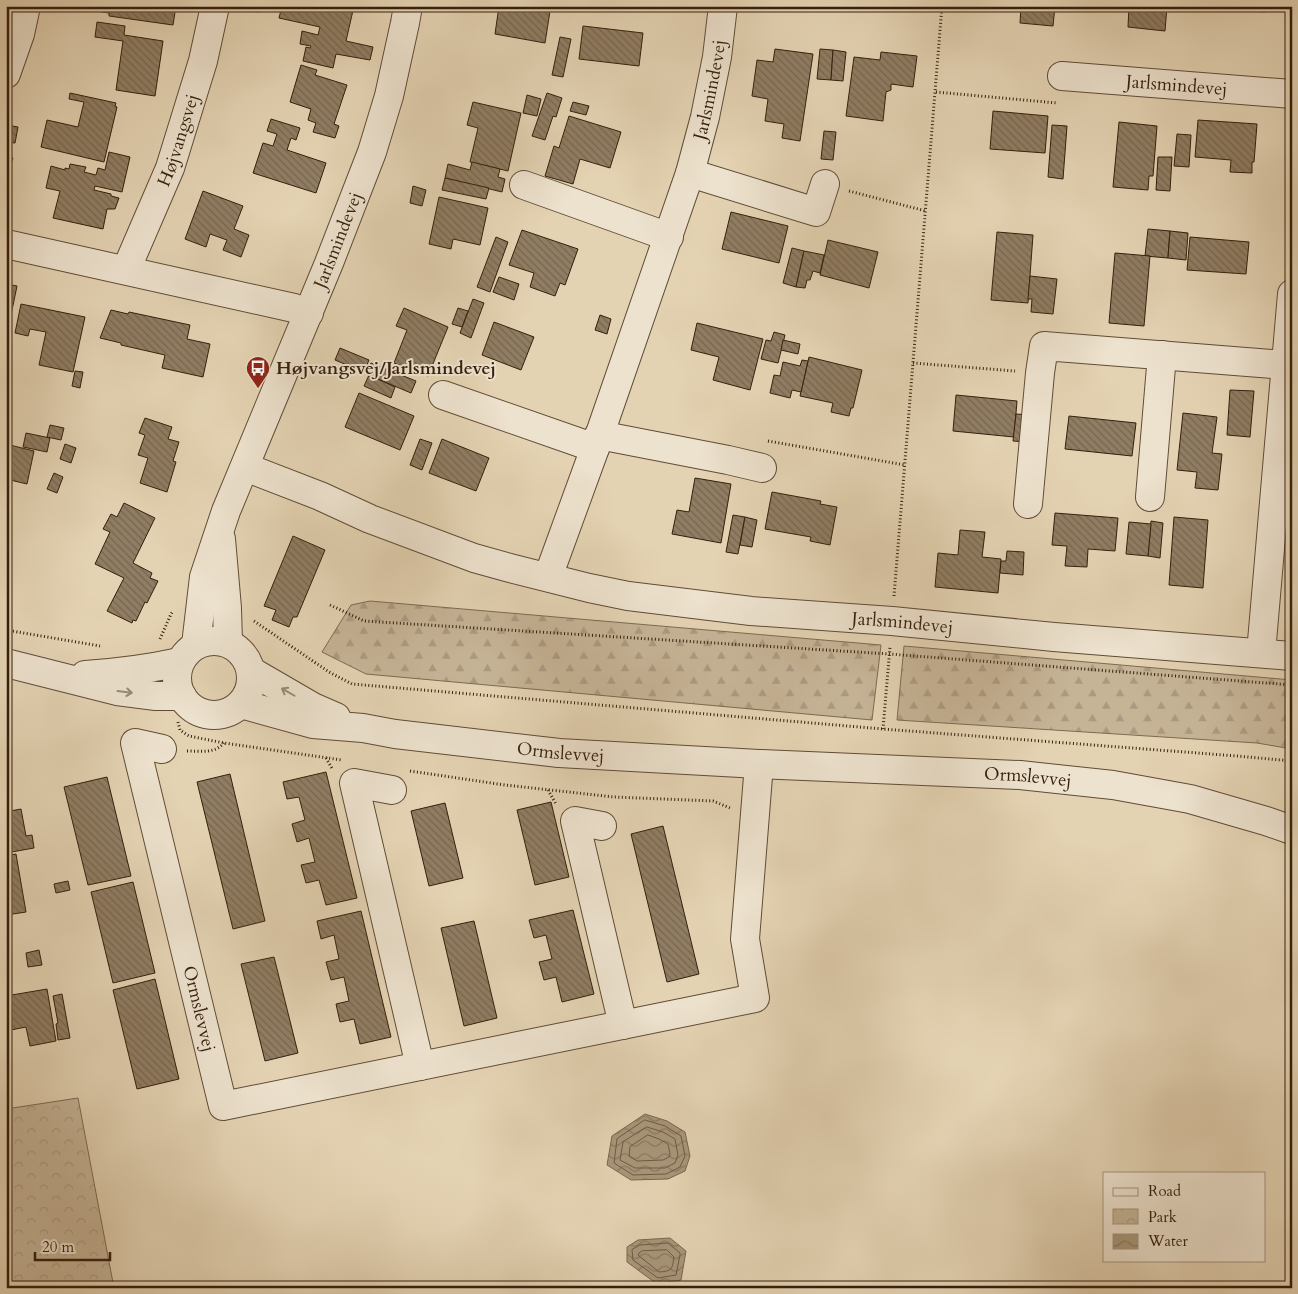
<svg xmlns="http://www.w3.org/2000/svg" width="1298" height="1294" viewBox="0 0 1298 1294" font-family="Cardo,serif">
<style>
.forest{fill:url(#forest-firs);stroke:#7d6a52}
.park{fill:url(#park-crowns);stroke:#7d6a52}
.water{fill:url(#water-waves);stroke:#7a664e}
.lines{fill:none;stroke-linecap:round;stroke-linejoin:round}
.shore{stroke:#6e5a43;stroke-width:1}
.building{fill:url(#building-back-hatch);stroke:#341f0c}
.minor-casing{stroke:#604c36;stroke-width:30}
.path{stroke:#341f0c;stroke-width:3;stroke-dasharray:1 2.5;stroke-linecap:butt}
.minor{stroke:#ede2ce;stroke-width:28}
.oneway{stroke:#9a8a77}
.labels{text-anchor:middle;stroke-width:4;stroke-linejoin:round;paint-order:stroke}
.street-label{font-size:18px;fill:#341f0c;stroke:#ede2ce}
.poi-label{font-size:18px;font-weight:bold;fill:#341f0c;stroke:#ede2ce;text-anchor:start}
</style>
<defs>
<pattern id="forest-firs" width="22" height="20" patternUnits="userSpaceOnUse" patternTransform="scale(1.25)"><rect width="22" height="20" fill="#c6b497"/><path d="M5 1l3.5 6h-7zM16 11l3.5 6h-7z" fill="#ab9a81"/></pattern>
<pattern id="park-crowns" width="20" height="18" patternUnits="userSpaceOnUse" patternTransform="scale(1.25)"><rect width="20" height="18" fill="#c6b497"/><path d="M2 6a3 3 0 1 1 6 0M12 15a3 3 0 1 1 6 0" fill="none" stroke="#ab9a81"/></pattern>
<pattern id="water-waves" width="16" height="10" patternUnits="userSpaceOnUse" patternTransform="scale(1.25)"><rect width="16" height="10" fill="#a8967a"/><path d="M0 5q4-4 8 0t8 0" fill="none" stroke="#8a7a62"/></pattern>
<pattern id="building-back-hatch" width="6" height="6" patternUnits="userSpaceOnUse" patternTransform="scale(1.25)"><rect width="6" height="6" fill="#907d63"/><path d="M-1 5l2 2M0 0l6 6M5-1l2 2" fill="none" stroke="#766650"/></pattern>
</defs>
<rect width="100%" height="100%" fill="#e4d3b3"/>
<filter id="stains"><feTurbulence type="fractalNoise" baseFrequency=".004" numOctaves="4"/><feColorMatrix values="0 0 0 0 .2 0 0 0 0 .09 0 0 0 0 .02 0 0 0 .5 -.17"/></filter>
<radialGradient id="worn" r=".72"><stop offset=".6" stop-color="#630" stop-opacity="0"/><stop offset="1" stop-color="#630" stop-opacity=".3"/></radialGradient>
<g class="forest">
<path d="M370 601 881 645 872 720 366 674 322 652 351 605Z"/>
<path d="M904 646 1292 680V749L1257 743 897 720Z"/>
</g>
<path class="park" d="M78 1098 114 1288H6V1109Z"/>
<g class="water">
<path d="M645 1114 667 1121 685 1132 690 1156 685 1171 668 1179 631 1180 607 1165 612 1136Z"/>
<path d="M670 1238 686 1251 681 1280 657 1284 627 1262V1247L638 1240Z"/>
</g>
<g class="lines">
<g class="shore">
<path d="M645 1120 665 1126 681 1136 685 1156 680 1167 666 1174 633 1175 614 1163 617 1139Z"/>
<path d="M647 1127 663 1132 675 1139 678 1155 675 1163 665 1168H635L620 1160 623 1142Z"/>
<path d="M648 1135 659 1139 668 1144 670 1154 669 1157 663 1160 637 1161 629 1156 630 1147Z"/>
<path d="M640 1245 668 1243 680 1253V1255L676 1275 658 1278 633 1260 632 1250Z"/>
<path d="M667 1250 674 1257C672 1269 673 1271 659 1272L638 1255 639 1253 642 1251Z"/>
</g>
</g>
<g class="building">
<path d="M96 6H176L173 25 109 16V13L96 11Z"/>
<path d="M244 6H259L258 12 243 9Z"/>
<path d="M282 6H354L346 41 373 47 370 60 336 54 333 68 303 61 306 47 310 48 311 46 300 44 302 31 318 35 320 27 279 18Z"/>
<path d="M499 6H522L550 11 545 43 495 34Z"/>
<path d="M1021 6H1055L1053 26 1020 23Z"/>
<path d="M1129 6H1167L1165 31 1128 27Z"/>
<path d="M1215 6H1266L1265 12 1215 8Z"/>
<path d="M97 22 125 26 124 35 163 41 155 96 116 90 123 41 95 37Z"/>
<path d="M583 26 643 33 639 66 579 59Z"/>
<path d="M560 37 571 39 563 77 552 75Z"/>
<path d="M775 49 813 54 800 141 782 138 784 124 765 121 768 99 752 96 757 60 773 62Z"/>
<path d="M820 49 833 50 831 80 817 79Z"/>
<path d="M833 50 846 52 843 81 831 80Z"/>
<path d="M881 52 917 56 913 87 891 84V90L886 92 883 121 846 116 854 57 880 60Z"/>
<path d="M301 65 317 70 315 75 347 85 334 124 339 126 335 138 313 132 316 123 308 120 311 109 290 102Z"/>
<path d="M70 93 116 103 115 106 117 107 104 162 41 147 47 120 78 127 84 102 69 99Z"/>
<path d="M547 93 562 98 556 117 553 116 545 140 532 136Z"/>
<path d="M527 95 541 99 537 116 523 113Z"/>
<path d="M473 102 521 113 508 171 470 162 478 128 467 125Z"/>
<path d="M573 102 589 106 586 115 570 111Z"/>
<path d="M993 111 1048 116 1045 153 990 149Z"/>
<path d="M569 116 621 132 610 168 580 159 573 184 545 176 554 146 559 148Z"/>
<path d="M271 119 300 128 296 140 291 138 287 150 326 163 316 193 253 173 263 143 273 146 277 134 267 131Z"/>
<path d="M1198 120 1257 124 1254 162H1252V173L1230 172 1231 160 1195 157Z"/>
<path d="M1119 122 1157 126 1153 176H1149L1148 190 1113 187Z"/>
<path d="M7 125 18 127 15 143 6 142Z"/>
<path d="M1052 125 1067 126 1063 179 1048 177Z"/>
<path d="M824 131 836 132 833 160 821 159Z"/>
<path d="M1177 134 1191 135 1189 167 1174 166Z"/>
<path d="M109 152 130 157 122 192 95 186 94 190 111 194V196L119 198 115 209H107L103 229 53 218 60 191 46 188 51 166 65 170V168L69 169 70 164 86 167 84 172 96 175 98 168 105 170Z"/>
<path d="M6 156 13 158 8 172 6 171Z"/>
<path d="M1158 157H1172L1170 191 1156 190Z"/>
<path d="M472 162 500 169 498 177 505 179 502 192 445 178 448 164 470 170Z"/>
<path d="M445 178 489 188 486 199 442 190Z"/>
<path d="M413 186 426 190 422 206 410 203Z"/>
<path d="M203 191 243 206 234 229 249 235 241 257 223 250 227 240 210 234 206 247 185 239Z"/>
<path d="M439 197 488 208 480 245 453 239 451 249 429 244Z"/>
<path d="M731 212 788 226 779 263 722 249Z"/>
<path d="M1148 229 1170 231 1168 258 1145 256Z"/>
<path d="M522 230 578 249 565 285 560 283 555 296 530 287 534 273 509 265Z"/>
<path d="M1170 231 1188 233 1186 260 1168 258Z"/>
<path d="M997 232 1033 235 1028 303 991 300Z"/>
<path d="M496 237 508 242 490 292 477 287Z"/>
<path d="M1190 237 1249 242 1246 274 1187 270Z"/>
<path d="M828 240 878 252 869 288 820 275Z"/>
<path d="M792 248 804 251 796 287 783 283Z"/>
<path d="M804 251 824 255 820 273 813 271 810 280H807L805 288 796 287Z"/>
<path d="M1115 253 1150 256 1144 326 1109 323Z"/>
<path d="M1030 276 1057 279 1053 314 1031 312 1032 299H1028Z"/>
<path d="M499 277 519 284 514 300 493 292Z"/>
<path d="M6 284 17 286 10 320 6 319Z"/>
<path d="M473 299 484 303 471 338 460 333Z"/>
<path d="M21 304 85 317 73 372 39 365 46 332 30 329 28 336 15 333Z"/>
<path d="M404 308 448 327 428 376 394 363 407 330 396 326Z"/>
<path d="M458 308 468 311 462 327 452 324Z"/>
<path d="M111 310 128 314 129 312 190 325 187 339 210 344 203 377 162 368 165 355 121 345V343L100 338Z"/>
<path d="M600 315 611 319 607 334 595 330Z"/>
<path d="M494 322 534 337 521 370 482 355Z"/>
<path d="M697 323 763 339 750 390 713 380 719 357 691 350Z"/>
<path d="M774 332 785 335 778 363 761 359 766 340 771 341Z"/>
<path d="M783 340 800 344 798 354 781 350Z"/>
<path d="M340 348 369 360 364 372 335 360Z"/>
<path d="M809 357 862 370 853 408H851L849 416 831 412 833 403 800 396Z"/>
<path d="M802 360 808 361 801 392 792 390 790 398 770 393 774 375 780 376 783 362 800 366Z"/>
<path d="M371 363 416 381 411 393 366 374Z"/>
<path d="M75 371 83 372 80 388 72 386Z"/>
<path d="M369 375 395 387 391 398 364 386Z"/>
<path d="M1230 390 1254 391 1250 437 1227 435Z"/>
<path d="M359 393 414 416 400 450 345 427Z"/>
<path d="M956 395 1017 401 1014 437 953 431Z"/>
<path d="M1183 413 1217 417 1212 453 1222 454 1218 490 1195 488 1197 472 1177 470Z"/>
<path d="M1016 414 1030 415 1027 442 1013 441Z"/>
<path d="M1069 416 1136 423 1132 456 1065 449Z"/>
<path d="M145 418 172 427 168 439 179 442 173 461 176 462 167 492 140 483 148 458 138 455 145 435 139 433Z"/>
<path d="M50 425 64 428 61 440 47 437Z"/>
<path d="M26 433 50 438 47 452 23 447Z"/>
<path d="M420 439 432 443 422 470 410 465Z"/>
<path d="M442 439 489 458 476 491 429 473Z"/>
<path d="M6 444 34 451 27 484 6 479Z"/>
<path d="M65 444 76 448 71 463 60 459Z"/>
<path d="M54 473 63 477 57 493 47 489Z"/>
<path d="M695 478 731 484 721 543 672 534 677 510 689 512Z"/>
<path d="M772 492 821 501 820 504 837 507 830 545 810 541 811 537 765 529Z"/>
<path d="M124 503 155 518 133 563 152 573 150 578 158 581 147 603 145 602 136 621 133 620 132 623 107 611 124 578 95 564 110 532 103 529 111 514 117 517Z"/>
<path d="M1055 513 1118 518 1115 551 1088 549 1087 567 1065 566 1067 546 1052 545Z"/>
<path d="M733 515 745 517 738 554 726 552Z"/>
<path d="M745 517 757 520 752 547 740 545Z"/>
<path d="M1174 517 1208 520 1203 588 1169 585Z"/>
<path d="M1151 521 1163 523 1160 558 1148 556Z"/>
<path d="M1129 522 1151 524 1148 556 1126 554Z"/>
<path d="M960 530 985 532 982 557 1001 559 998 593 935 587 938 553 958 555Z"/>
<path d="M293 536 325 550 297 617H293L289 627 272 620 276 610 264 606Z"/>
<path d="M1007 551 1024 552 1023 575 1000 573 1001 561H1006Z"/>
<path d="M326 772 357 898 326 905 319 880 306 883 301 865 315 862 309 838 297 842 292 824 305 820 299 797 287 799 283 782Z"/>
<path d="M230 774 265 921 233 929 197 782Z"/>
<path d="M107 777 131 876 88 885 64 787Z"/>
<path d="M6 793 10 811 21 809 26 836 32 835 34 848 6 853V824L11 823 9 813 6 814Z"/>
<path d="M551 802 569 877 535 885 517 810Z"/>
<path d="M445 803 463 878 429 886 411 811Z"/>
<path d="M663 826 699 974 667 982 631 834Z"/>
<path d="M16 854 26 912 6 915V856Z"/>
<path d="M68 881 70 890 56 893 54 884Z"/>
<path d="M133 882 155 973 113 983 91 892Z"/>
<path d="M573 910 594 994 562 1002 556 977 544 980 539 962 552 959 546 935 534 938 529 920Z"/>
<path d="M361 911 391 1037 360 1044 354 1019 340 1022 336 1004 349 1001 344 977 331 980 326 962 339 959 334 935 321 939 317 921Z"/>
<path d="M474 921 497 1018 464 1026 441 928Z"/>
<path d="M39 950 42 965 28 967 26 953Z"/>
<path d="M274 957 298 1053 265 1061 241 964Z"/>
<path d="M155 979 179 1079 137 1089 113 990Z"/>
<path d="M47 989 56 1041 30 1046 26 1027 6 1031V996Z"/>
<path d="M62 994 70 1038 58 1040 56 1024 58 1023 53 996Z"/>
</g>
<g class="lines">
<g class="minor-casing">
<g id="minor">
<path d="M6 74 20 34 26 6"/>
<path id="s1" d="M1062 76 1292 94"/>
<path d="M690 173 816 212 825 184"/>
<path d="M524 185 669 237"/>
<path d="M6 244 294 308 309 313"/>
<path id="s2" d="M126 270 170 168 203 61 215 6"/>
<path d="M443 395 595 448"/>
<path d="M599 435 728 460 762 468"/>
<path id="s3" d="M245 467 320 496 370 519 474 558 510 568 589 588 628 596 751 611 892 621 1054 637 1292 656"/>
<path d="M1150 497 1162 355"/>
<path d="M1028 504 1040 373 1044 346 1285 365"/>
<path d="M221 539 227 608 228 643"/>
<path id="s4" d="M548 577 595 448 690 173 705 117 717 57 723 6"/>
<circle cx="214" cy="678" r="37"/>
<path id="s5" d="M196 645 204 577 226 511 329 263 372 152 389 96 405 23 408 6"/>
<path d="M1261 653 1292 294"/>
<path d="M6 663 117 691 156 696H182"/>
<path d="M251 671 313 707 336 717"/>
<path d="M85 675C117 673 148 669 180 662"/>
<path id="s6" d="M241 704 313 724 363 728 395 734 559 753 759 764 1020 775 1113 785 1190 799 1266 821 1292 830"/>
<path id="s7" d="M162 749 135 743 223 1106 755 998 745 939 759 764"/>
<path d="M392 790 354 783 420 1066"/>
<path d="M602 826 575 821 623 1025"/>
</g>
</g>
<g class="path">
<path d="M936 92 1057 103"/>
<path d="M849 191 926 211"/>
<path d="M913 363 1015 371"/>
<path d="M768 441 905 465"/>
<path d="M894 596 942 6"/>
<path d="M330 605 364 621 889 654 1292 685"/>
<path d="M254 621 329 672 352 684 883 729 1237 756 1292 761"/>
<path d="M6 630 100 646"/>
<path d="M160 639 171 614 173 611"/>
<path d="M178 722 180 730 189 736 224 743 342 760"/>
<path d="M883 729 890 647"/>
<path d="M187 751C201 751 214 754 224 743"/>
<path d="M326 758 333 770"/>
<path d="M410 771 505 785 614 797 713 801 730 808"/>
<path d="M548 790 556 804"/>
</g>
<use href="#minor" class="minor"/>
</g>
<defs><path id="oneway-shaft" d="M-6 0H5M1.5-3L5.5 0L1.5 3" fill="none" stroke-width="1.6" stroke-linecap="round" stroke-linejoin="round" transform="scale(1.25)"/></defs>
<g class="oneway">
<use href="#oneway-shaft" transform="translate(125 692) rotate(7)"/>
<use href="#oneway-shaft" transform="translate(288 692) rotate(-150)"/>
</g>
<defs>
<g id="bus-pin" transform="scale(1.25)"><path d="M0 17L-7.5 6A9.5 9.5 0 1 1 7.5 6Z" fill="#8f2418" stroke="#ede2ce"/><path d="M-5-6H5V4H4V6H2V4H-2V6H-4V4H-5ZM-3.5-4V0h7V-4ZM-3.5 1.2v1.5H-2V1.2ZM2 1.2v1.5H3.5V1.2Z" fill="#fff"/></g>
</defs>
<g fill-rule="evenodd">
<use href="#bus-pin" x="258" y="368"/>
</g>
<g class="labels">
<g class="street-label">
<text dy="6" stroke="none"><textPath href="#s1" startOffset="115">Jarlsmindevej</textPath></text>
<text dy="6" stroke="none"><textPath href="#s4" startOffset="514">Jarlsmindevej</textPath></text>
<text dy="6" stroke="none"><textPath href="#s2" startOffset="140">Højvangsvej</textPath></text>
<text dy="6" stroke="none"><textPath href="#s5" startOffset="431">Jarlsmindevej</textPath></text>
<text dy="6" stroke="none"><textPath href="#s3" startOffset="681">Jarlsmindevej</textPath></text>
<text dy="6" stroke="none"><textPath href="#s6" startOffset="324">Ormslevvej</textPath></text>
<text dy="6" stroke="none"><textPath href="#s6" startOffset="792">Ormslevvej</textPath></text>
<text dy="6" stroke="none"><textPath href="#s7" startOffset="301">Ormslevvej</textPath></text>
</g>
<g class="poi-label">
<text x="276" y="374">Højvangsvej/Jarlsmindevej</text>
</g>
</g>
<rect width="1298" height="1294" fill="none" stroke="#e4d3b3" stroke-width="25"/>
<rect x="8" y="8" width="1283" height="1279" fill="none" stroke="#341f0c" stroke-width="2.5"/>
<rect x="12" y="12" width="1273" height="1269" fill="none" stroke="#341f0c"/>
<rect x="1103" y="1172" width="162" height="90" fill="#ede2ce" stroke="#a39480"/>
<rect x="1113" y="1188" width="25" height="8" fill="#ede2ce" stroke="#a39480"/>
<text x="1148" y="1196" font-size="15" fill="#341f0c">Road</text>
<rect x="1113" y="1209" width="25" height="15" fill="url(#park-crowns)" stroke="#a39480"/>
<text x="1148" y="1222" font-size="15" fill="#341f0c">Park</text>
<rect x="1113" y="1234" width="25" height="15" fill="url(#water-waves)" stroke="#a39480"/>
<text x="1148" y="1246" font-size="15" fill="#341f0c">Water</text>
<path d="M35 1252v8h75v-8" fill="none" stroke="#341f0c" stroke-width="2.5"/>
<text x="42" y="1252" font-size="15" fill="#341f0c" stroke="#ede2ce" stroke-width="4" paint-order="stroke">20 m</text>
<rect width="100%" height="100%" filter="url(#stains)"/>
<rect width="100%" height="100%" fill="url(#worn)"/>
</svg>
